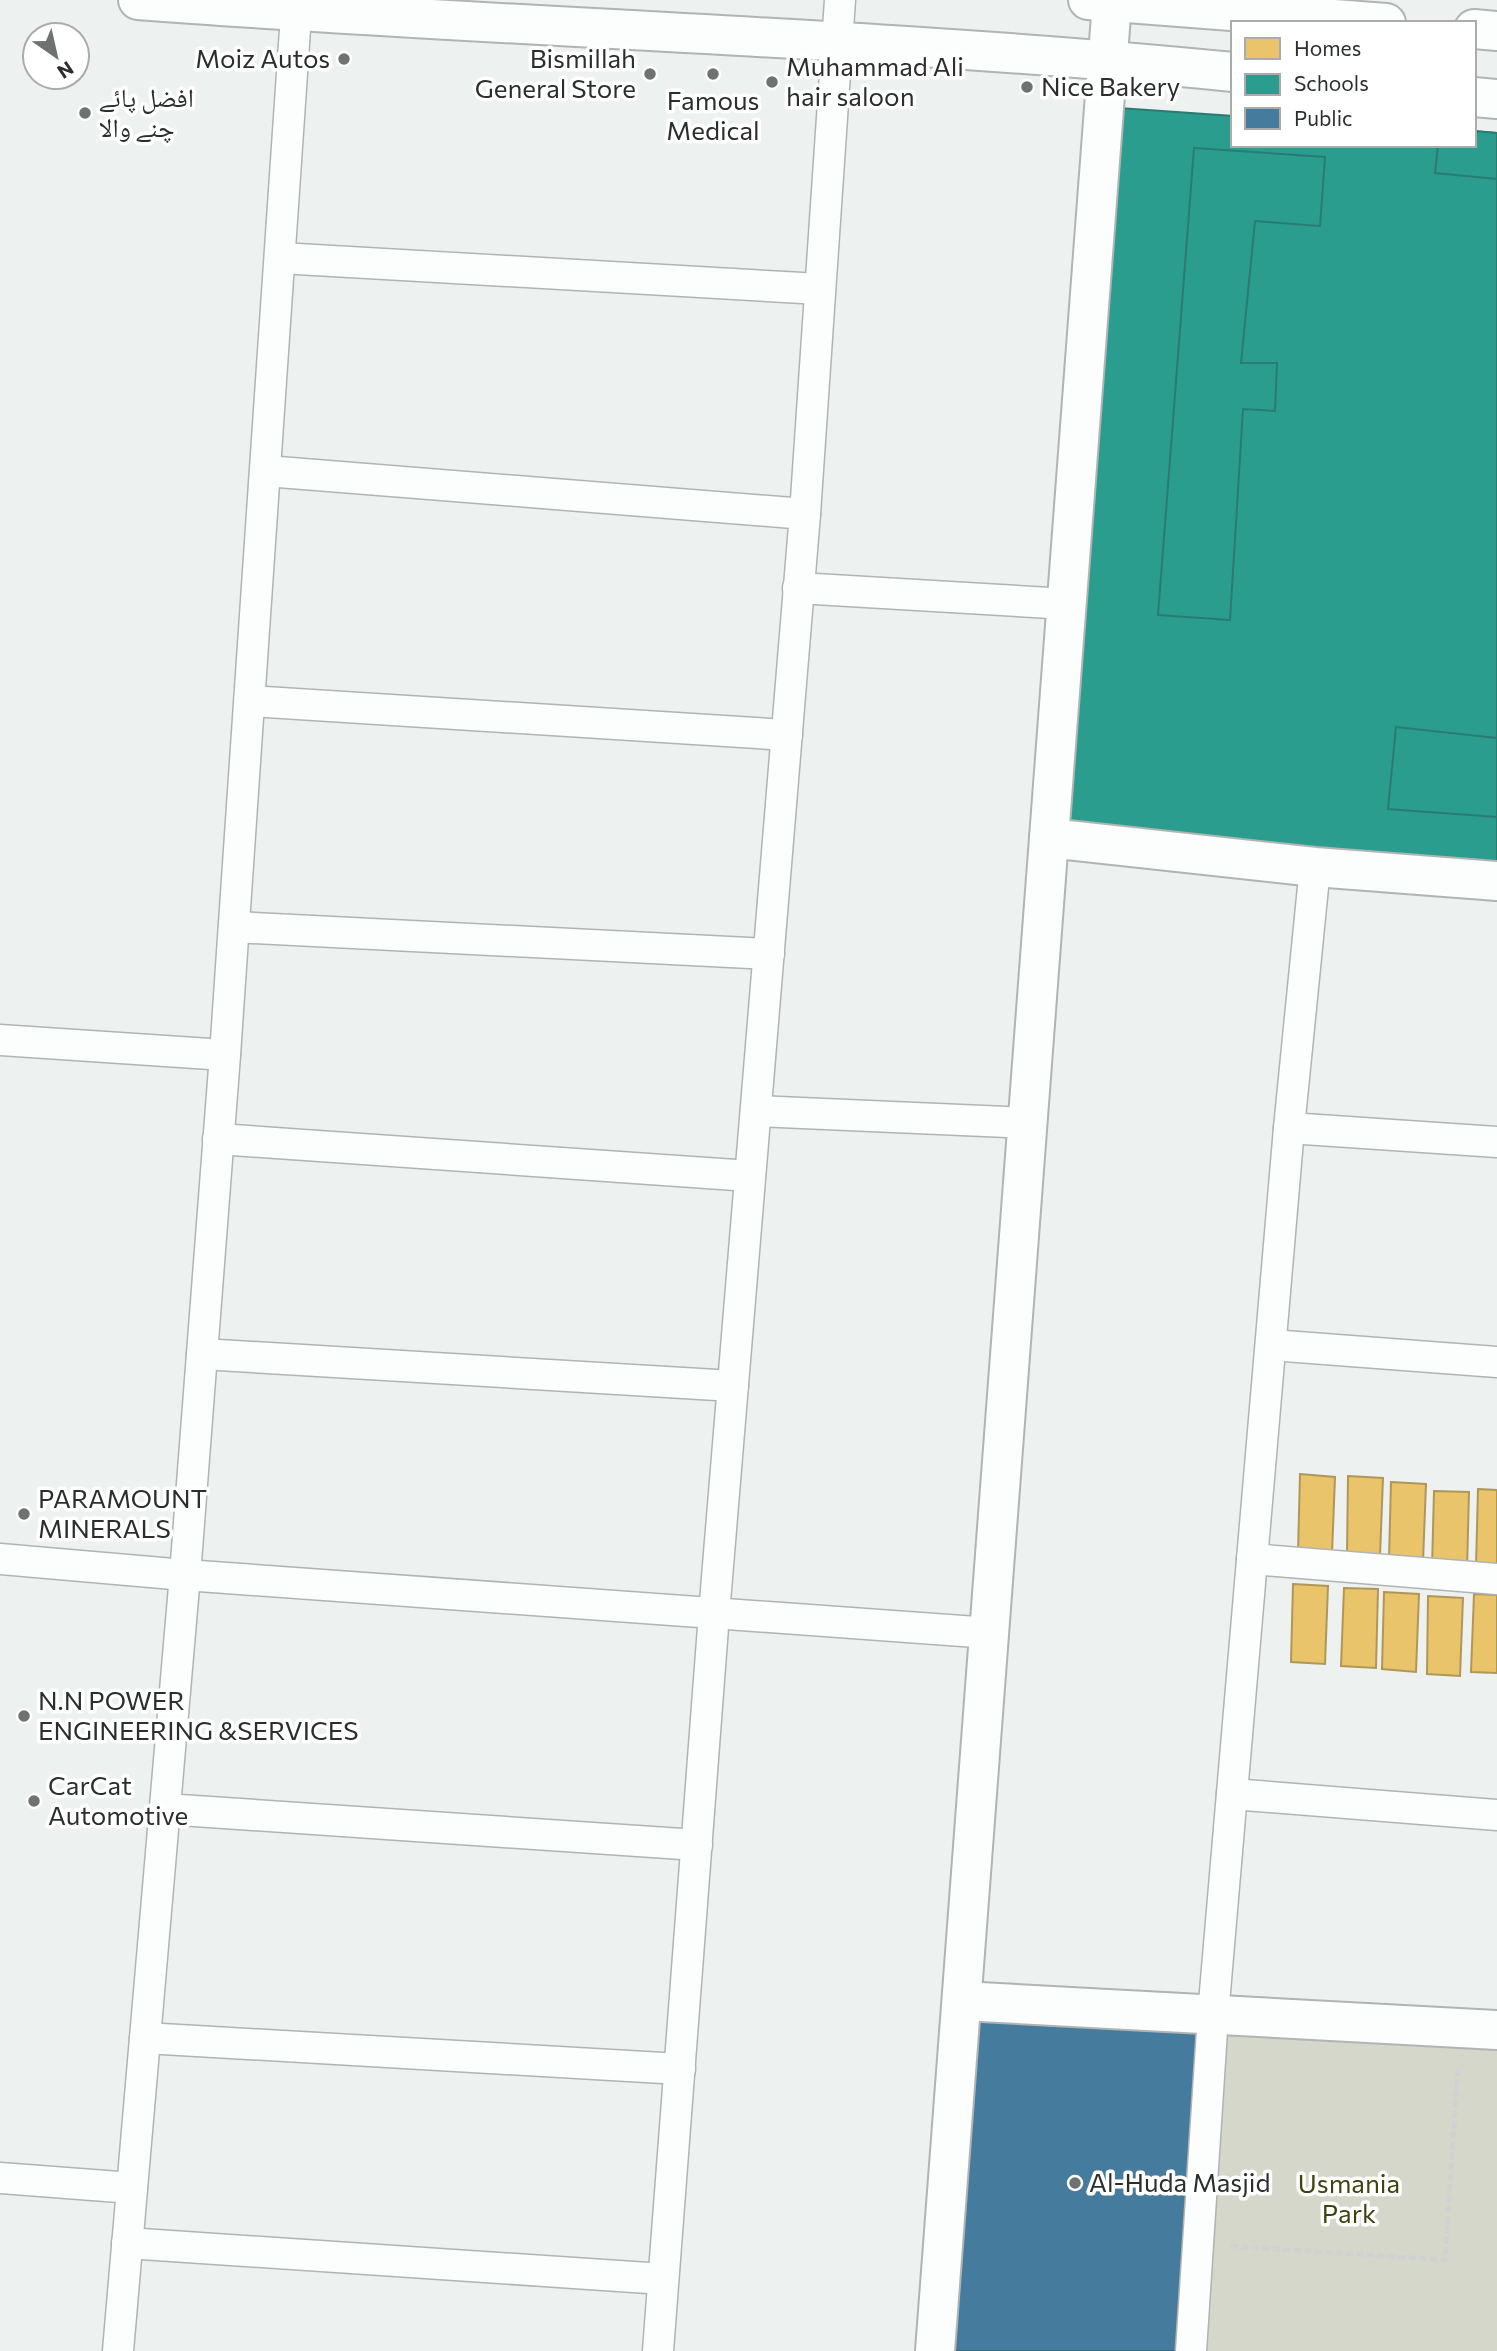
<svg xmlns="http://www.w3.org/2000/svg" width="1497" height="2351" viewBox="0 0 1497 2351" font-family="Commissioner,'Noto Naskh Arabic',sans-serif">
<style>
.green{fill:#d4d7ca}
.homes{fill:#e9c46a;stroke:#b09758;stroke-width:2}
.schools{fill:#2a9d8f;stroke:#2a7c72;stroke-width:2}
.public{fill:#457b9d;stroke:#3d647b;stroke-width:2}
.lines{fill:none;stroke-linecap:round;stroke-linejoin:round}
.street-casing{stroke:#b0b4b2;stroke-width:33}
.secondary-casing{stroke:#b0b4b2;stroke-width:42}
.path{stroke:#d0d1d1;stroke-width:4.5;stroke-dasharray:7 3.5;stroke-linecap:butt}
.street{stroke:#fcfdfd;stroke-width:30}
.secondary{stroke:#fcfdfd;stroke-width:38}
.poi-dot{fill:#6f7271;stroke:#fff;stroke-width:2.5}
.labels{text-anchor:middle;stroke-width:7;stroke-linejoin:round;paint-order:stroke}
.poi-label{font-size:26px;fill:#2b2e2d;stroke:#fff;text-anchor:start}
.park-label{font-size:26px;fill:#3f420f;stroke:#fff}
</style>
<rect width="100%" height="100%" fill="#edf1ef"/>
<path class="green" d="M1213 2015 1497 2033V2351H1191Z"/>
<g class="homes">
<path d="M1300 1474 1335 1477 1332 1554 1298 1553Z"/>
<path d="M1348 1476 1383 1478 1380 1556 1347 1554Z"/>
<path d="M1391 1482 1426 1484 1423 1562 1389 1559Z"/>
<path d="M1478 1489 1497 1490V1568L1476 1567Z"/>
<path d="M1434 1491 1469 1492 1467 1570 1432 1568Z"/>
<path d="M1293 1584 1328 1586 1325 1664 1291 1662Z"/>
<path d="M1344 1588 1378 1589 1376 1668 1341 1666Z"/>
<path d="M1384 1592 1419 1594 1416 1672 1382 1669Z"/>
<path d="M1474 1594 1497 1595V1673L1471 1672Z"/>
<path d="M1428 1596 1463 1598 1460 1676 1427 1674Z"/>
</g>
<g class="schools">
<path d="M1119 108 1233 116V145H1474V131L1497 133V878L1049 838Z"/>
<path d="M1474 131 1497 133V179L1435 173 1438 145H1474Z"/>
<path d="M1194 148 1325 157 1320 226 1255 221 1241 363H1277L1275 411 1243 409 1230 620 1158 615Z"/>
<path d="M1396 727 1497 738V817L1388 809Z"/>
</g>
<path class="public" d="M962 2001 1213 2015 1191 2351H935Z"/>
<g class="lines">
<g class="street-casing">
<g id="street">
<path d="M280 258 820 289"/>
<path d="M266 471 805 514"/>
<path d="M798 588 1067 604"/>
<path d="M251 701 787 735"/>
<path d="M234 927 769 954"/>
<path d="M0 1040 225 1055"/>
<path d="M756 1111 1028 1123"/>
<path d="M1289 1128 1497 1142"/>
<path d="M218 1139 750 1176"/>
<path d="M1271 1345 1497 1362"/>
<path d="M202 1354 733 1386"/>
<path d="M0 1559 185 1575 990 1633"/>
<path d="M1252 1559 1497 1579"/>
<path d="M1232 1794 1497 1815"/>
<path d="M165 1809 697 1845"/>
<path d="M145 2038 680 2069"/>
<path d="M0 2178 132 2188"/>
<path d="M127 2243 663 2279"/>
<path d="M118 2351 185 1575 225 1055 297 0"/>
<path d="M658 2351 714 1614 805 514 840 0"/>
<path d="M1191 2351 1213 2015 1289 1128 1315 867"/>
</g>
</g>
<g class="secondary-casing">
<g id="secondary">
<path d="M138 0C503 28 869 36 1233 72"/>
<path d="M1088 0 1386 23"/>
<path d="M1474 29 1497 31"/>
<path d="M1474 97 1497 99"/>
<path d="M1049 838 1315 867 1497 881"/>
<path d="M962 2001 1497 2030"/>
<path d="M935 2351 1112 2"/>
</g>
</g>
<path class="path" d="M1231 2246 1445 2260 1458 2068"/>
<use href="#street" class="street"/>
<use href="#secondary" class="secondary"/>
</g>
<g class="poi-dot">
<circle cx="344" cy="59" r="7"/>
<circle cx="650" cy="74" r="7"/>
<circle cx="713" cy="74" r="7"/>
<circle cx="772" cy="82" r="7"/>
<circle cx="1027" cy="87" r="7"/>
<circle cx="85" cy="113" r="7"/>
<circle cx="24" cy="1514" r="7"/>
<circle cx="24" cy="1716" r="7"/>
<circle cx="34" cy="1801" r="7"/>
<circle cx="1075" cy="2183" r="7"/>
</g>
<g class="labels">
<g class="poi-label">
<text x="330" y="68" text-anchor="end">Moiz Autos</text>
<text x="636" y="68" text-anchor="end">Bismillah<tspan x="636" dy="30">General Store</tspan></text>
<text x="786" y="76">Muhammad Ali<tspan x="786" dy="30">hair saloon</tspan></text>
<text x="1041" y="96">Nice Bakery</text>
<text x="99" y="107">افضل پائے<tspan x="99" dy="30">چنے والا</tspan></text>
<text x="713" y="110" text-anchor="middle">Famous<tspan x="713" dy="30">Medical</tspan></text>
<text x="38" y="1508">PARAMOUNT<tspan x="38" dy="30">MINERALS</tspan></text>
<text x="38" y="1710">N.N POWER<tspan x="38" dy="30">ENGINEERING &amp;SERVICES</tspan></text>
<text x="48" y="1795">CarCat<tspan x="48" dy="30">Automotive</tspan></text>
<text x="1089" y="2192">Al-Huda Masjid</text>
</g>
<g class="park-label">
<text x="1349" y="2193">Usmania<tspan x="1349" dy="30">Park</tspan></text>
</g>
</g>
<rect x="1231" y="21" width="245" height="126" fill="#ffffff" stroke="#aaabab" stroke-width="2"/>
<rect x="1245" y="38" width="35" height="21" fill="#e9c46a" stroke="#aaabab" stroke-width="2"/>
<text x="1294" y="56" font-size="21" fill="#2b2e2d">Homes</text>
<rect x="1245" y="74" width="35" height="21" fill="#2a9d8f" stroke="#aaabab" stroke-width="2"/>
<text x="1294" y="91" font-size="21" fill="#2b2e2d">Schools</text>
<rect x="1245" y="108" width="35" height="21" fill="#457b9d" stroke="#aaabab" stroke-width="2"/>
<text x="1294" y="126" font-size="21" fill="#2b2e2d">Public</text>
<g transform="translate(56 56) rotate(146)"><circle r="33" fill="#ffffff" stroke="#aaabab" stroke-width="2"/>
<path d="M0-5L12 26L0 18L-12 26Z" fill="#6f7271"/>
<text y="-10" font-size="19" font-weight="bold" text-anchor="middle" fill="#2b2e2d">N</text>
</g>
</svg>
